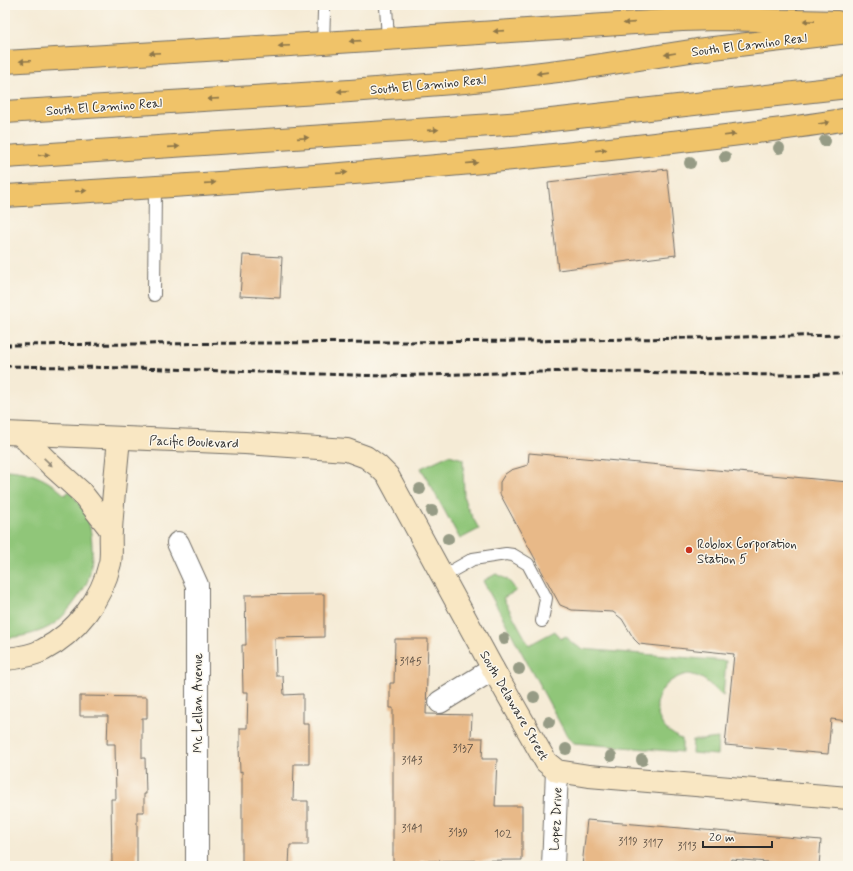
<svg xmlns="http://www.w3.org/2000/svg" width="853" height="871" viewBox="0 0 853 871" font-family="Mynerve,sans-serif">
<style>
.green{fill:#90c679;stroke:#5e7852}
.building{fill:#e8b988}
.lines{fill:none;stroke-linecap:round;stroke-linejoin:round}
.lane-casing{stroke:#726e67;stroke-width:14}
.street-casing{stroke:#726e67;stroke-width:24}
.secondary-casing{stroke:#726e67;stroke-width:24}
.primary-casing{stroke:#726e67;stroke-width:24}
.lane{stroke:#fff;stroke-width:12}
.street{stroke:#fff;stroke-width:22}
.secondary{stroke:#f9e7c3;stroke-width:22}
.primary{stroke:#f0c369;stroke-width:22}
.rail{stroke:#2b2b2b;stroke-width:3;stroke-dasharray:6 3;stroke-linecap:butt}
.tree{fill:#969b85}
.oneway{fill:#8e774a}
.oneway2{fill:#928977}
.poi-dot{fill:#c8321e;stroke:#fbf7ec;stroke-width:1.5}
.labels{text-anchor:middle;stroke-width:3;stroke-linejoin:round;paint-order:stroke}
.number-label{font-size:11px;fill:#5a4e42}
.street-label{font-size:13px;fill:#2b2b2b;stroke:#fbf7ec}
.poi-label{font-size:13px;fill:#2b2b2b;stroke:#fbf7ec;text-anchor:start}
</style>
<rect width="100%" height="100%" fill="#fbf7ec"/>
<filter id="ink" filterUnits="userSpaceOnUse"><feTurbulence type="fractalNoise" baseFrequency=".025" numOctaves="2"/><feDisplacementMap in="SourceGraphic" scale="8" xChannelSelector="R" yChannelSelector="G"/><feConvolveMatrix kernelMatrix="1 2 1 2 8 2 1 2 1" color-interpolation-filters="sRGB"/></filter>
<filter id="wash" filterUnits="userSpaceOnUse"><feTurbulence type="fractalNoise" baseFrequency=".012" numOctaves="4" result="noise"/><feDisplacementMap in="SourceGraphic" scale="16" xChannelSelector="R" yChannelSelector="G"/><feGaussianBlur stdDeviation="0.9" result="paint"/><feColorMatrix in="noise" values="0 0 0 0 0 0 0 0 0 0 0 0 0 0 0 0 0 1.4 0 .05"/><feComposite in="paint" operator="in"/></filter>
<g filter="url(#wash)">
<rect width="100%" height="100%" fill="#f5ebd6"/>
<g class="green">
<path d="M449 455 463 459 464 498 467 507 479 529 460 539 421 468Z"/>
<path d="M5 470C31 471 46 478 65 495L69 491C76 499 84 509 88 519 93 537 94 562 88 580 84 590 76 600 70 608 64 615 58 622 49 627 36 634 20 637 5 638Z"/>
<path d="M496 574C507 578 511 582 516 591L503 598 529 645 555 631 560 639 566 636 572 643 582 649 726 661 723 696C713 688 706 678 693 675 688 673 683 675 678 677 660 685 651 704 661 722 666 732 672 732 678 738L682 739V752L574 743 568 738 483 581Z"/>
<path d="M718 738 717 755 692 753 693 740H702Z"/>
</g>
<g id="blocks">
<g class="building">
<path d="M667 169 676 255 558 270 548 183Z"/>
<path d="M243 255 282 257 280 298 240 296Z"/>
<path d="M529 453 848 482V721L831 719 828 754 725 745 734 654 639 644 634 639 622 619 613 612 572 610 560 605 500 494V482L505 474 511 470 528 465Z"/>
<path d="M324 594V637L275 638 276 676H283L284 695 303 694V724H309V764H294L293 801H308V845H290L289 866H242V771L240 772 239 747H240V728H247L248 692H243L242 645H246L245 595Z"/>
<path d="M395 639H428L426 714 472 715 471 738H483L482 759H497L495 806H522V860L420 861V866H393V708H390V683H394Z"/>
<path d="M80 696 147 697V718H142V758H145L146 794H144V812H137V866H112L111 799H116L115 744H107L108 716H80Z"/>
<path d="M587 820 821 840 819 866H790V864L731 859 730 866H582Z"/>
</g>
</g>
</g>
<g filter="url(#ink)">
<use href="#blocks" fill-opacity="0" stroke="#726e67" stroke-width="1"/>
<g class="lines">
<g class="lane-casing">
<g id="lane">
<path d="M386 7 388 39"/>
<path d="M323 43 324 12"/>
<path d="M154 295 155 186"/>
<path d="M443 576 473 559 506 554 513 555 528 564 546 598 542 621"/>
</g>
</g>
<g class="street-casing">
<g id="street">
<path d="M178 543 197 585V866"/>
<path d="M440 702 493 669"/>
<path d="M553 866 557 771"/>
</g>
</g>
<g class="secondary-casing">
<g id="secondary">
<path d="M5 433 245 443 347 450 366 457 378 466 388 476 493 669 546 762 557 771 589 776 848 798"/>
<path d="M20 434 51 465 81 492 111 530"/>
<path d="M5 659C18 658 32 656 43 650 76 633 102 599 110 563 112 553 110 541 111 530 113 499 116 469 119 439"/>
</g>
</g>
<g class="primary-casing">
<g id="primary">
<path d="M5 62 323 43 682 20 717 19 837 22"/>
<path d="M5 112 350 91 465 82 575 69 697 50 848 32"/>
<path d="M5 157 524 123 848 87"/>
<path d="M5 196C216 184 427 170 637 146 707 138 778 131 848 119"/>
</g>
</g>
<use href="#lane" class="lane"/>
<use href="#street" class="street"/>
<use href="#secondary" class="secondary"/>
<use href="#primary" class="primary"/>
<g class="rail">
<path d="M5 345 529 341 848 335"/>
<path d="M5 366 136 368 384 376 577 371 774 375 848 374"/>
</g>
</g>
<g class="tree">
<circle cx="825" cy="141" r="6"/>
<circle cx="779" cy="148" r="6"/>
<circle cx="725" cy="157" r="6"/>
<circle cx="690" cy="163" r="6"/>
<circle cx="420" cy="489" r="6"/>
<circle cx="432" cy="511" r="6"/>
<circle cx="448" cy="539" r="6"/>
<circle cx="504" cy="639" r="6"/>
<circle cx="519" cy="669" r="6"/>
<circle cx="534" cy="697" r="6"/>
<circle cx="549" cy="722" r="6"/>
<circle cx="566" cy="749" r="6"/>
<circle cx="611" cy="756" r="6"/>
<circle cx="642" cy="760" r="6"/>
</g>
<defs><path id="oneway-solid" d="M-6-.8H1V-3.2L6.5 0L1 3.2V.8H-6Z"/></defs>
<g class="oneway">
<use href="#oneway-solid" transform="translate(809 21) rotate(-179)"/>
<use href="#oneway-solid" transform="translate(629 23) rotate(176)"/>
<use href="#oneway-solid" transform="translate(499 31) rotate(176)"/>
<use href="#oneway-solid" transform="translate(355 41) rotate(176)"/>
<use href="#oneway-solid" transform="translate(284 46) rotate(177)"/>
<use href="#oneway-solid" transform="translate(155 53) rotate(177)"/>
<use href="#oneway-solid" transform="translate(670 54) rotate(171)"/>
<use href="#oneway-solid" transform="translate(25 61) rotate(177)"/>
<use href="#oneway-solid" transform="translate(542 73) rotate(172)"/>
<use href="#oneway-solid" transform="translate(343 91) rotate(176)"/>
<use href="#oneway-solid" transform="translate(213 99) rotate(176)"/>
<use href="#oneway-solid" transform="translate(824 123) rotate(-10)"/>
<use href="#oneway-solid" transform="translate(433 130) rotate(-4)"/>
<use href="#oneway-solid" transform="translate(730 135) rotate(-7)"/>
<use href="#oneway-solid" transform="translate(303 138) rotate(-4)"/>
<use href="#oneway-solid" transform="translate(174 147) rotate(-4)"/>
<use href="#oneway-solid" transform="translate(601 150) rotate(-7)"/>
<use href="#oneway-solid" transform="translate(44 155) rotate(-4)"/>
<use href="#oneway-solid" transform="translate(472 163) rotate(-5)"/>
<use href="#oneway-solid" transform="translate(342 173) rotate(-4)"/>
<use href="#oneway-solid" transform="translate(210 183) rotate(-4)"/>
<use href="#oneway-solid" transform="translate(81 191) rotate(-4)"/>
</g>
<use class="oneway2" href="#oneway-solid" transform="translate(48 462) rotate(44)"/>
</g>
<circle class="poi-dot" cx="689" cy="550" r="4"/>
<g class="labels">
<g class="number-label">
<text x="411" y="665">3145</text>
<text x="463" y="752">3137</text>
<text x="412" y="764">3143</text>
<text x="412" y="832">3141</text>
<text x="458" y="836">3139</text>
<text x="503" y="837">102</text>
<text x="628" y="845">3119</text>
<text x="653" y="847">3117</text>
<text x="687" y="850">3113</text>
</g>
<g class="street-label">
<text transform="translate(749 44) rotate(-7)" y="5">South El Camino Real</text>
<text transform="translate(428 84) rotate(-5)" y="5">South El Camino Real</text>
<text transform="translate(104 106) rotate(-4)" y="5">South El Camino Real</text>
<text transform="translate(194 441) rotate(2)" y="5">Pacific Boulevard</text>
<text transform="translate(197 703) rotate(-90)" y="5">Mc Lellan Avenue</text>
<text transform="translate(515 705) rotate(60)" y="5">South Delaware Street</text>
<text transform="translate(555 819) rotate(-87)" y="5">Lopez Drive</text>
</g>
<g class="poi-label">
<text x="697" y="548">Roblox Corporation<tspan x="697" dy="15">Station 5</tspan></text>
</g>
</g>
<rect width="853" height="871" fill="none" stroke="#fbf7ec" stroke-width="20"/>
<path d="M703 841v6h69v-6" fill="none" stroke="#2b2b2b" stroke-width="2"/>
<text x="709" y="841" font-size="12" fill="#2b2b2b" stroke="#fbf7ec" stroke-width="3" paint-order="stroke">20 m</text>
</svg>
